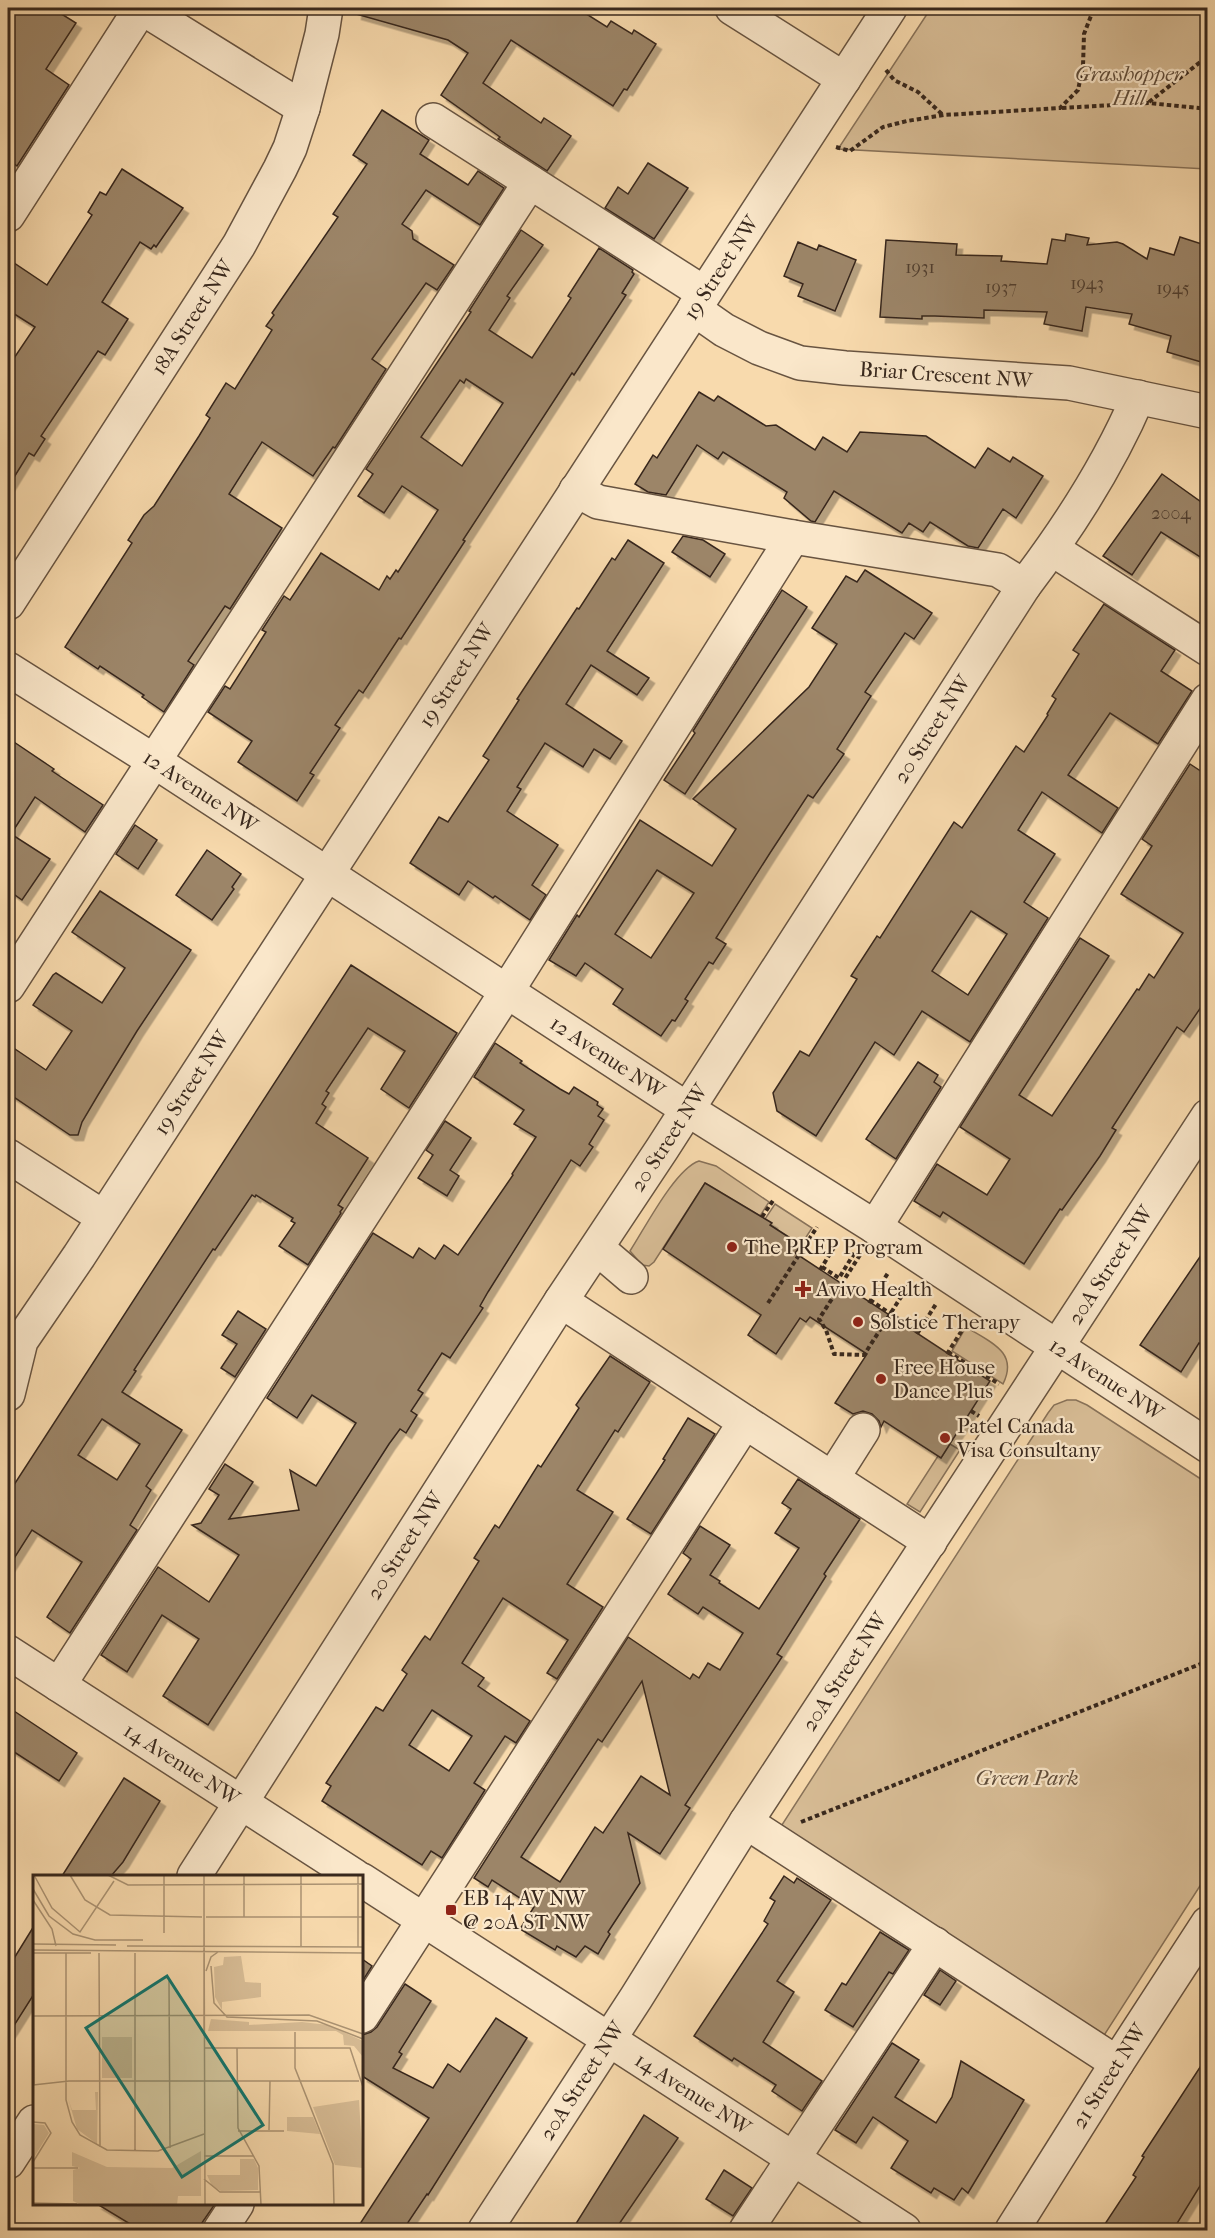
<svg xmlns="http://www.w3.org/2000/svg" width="1215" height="2238" viewBox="0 0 1215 2238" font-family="'IM FELL French Canon',serif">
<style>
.green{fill:#d7bc95;stroke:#887259;stroke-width:1.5}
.building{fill:#9c8568;stroke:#38281d;stroke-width:1.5;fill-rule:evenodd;filter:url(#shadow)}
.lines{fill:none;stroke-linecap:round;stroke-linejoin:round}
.minor-casing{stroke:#685441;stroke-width:36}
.path{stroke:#38281d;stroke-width:4;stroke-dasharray:4.5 3;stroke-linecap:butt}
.minor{stroke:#fae7ca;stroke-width:33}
.poi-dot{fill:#8f2418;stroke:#fae7ca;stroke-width:2}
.labels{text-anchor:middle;stroke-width:4.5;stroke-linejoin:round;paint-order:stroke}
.number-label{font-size:18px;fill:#513f30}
.park-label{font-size:21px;font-style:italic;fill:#604d3b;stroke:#fae7ca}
.street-label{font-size:21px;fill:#38281d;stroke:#fae7ca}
.poi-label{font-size:21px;fill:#38281d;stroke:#fae7ca;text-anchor:start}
.inset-road{fill:none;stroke:#ab9373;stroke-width:1.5}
.view{fill:#0f766e;fill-opacity:0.15;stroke:#0f766e;stroke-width:3}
.inset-edge{fill:none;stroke:#38281d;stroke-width:3}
</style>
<defs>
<filter id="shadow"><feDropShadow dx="5.5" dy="5.5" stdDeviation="0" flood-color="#0004"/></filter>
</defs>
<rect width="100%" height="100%" fill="#f8daad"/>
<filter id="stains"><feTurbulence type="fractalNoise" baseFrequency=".00333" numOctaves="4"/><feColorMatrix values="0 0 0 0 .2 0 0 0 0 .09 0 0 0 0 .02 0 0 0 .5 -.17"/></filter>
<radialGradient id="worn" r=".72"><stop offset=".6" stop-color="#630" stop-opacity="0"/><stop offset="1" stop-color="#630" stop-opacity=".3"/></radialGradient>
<g class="green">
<path d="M931 8H1207V169L838 149Z"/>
<path d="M699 1161 716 1166 769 1202 760 1216 705 1183 654 1262 649 1266 642 1265 630 1251C645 1228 675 1169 699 1161Z"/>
<path d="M775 1204 812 1228 801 1245 770 1225 771 1223 765 1219Z"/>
<path d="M966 1327C990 1342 1019 1352 1003 1384L952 1351Z"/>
<path d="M1067 1400H1076L1087 1405 1207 1483V1875L1101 2040 778 1831 1048 1413 1054 1405Z"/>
<path d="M950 1444 960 1450 920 1512 907 1504 938 1456 941 1458Z"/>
</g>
<g class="building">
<path d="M8 8H52L76 23 46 69 69 85 17 166 8 159Z"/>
<path d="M357 8H577L607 27 611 21 632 34 634 30 656 44 627 90 624 89 613 106 511 40 483 83 541 123 544 118 571 136 547 171 498 139 500 137 441 95 468 53 448 40 356 14Z"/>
<path d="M382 110 429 140 420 154 468 185 478 171 504 188 480 225 426 190 402 224 412 231 413 239 454 265 437 290 426 283 372 359 386 369 335 448 333 447 313 476 262 442 229 494 282 528 230 609 225 606 188 661 194 665 164 712 142 697 144 695 100 666 98 669 65 647 132 543 128 540 144 515 154 506 199 436 210 418 206 415 226 383 235 389 272 330 266 326 274 315 272 313 338 217 333 214 367 164 353 155Z"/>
<path d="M648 163 688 188 654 239 605 208 618 187 628 194Z"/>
<path d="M122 169 183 208 156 247 154 245 151 249 140 242 102 302 128 319 105 355 98 351 41 436 45 439 34 456 29 453 8 487V367L35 327 8 310V259L47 285 92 215 88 212 100 192 106 195Z"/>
<path d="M521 230 543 245 507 296 510 298 489 330 532 358 571 298 568 296 599 248 633 270 632 272 634 274 622 293 626 295 574 375 572 373 463 540 465 541 401 639 399 638 363 693 359 690 335 725 340 728 310 773 314 775 297 801 238 762 252 741 208 712 225 686 230 689 266 632 262 630 284 596 290 600 321 553 379 590 387 576 390 579 396 570 398 572 438 510 402 486 384 513 358 496 373 474 366 469 471 312 469 311ZM466 379 503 403 462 466 421 437 460 380 464 383Z"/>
<path d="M1066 234 1089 238 1087 245 1117 242 1123 244 1147 259 1150 248 1174 255 1180 237 1208 246V364L1167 352 1171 336 1129 324 1132 314 1086 307 1082 331 1044 324 1047 312 984 310V318L935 316H922V319L880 317 886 240 957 244 956 255 1002 256 1001 261 1047 264 1052 239 1065 241Z"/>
<path d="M798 242 817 250 819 245 856 260 835 311 798 296 803 284 784 276Z"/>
<path d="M699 392 714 401 718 396 766 426 776 425 815 450 823 437 847 452 860 432 926 436 975 468 988 448 1010 462 1013 457 1043 476 1016 518 1003 509 978 548 968 546 930 522 923 532 909 523 902 533 834 491 815 522 811 521 784 498 787 492 723 452 718 459 697 445 666 495 648 492 635 484 653 455 657 458Z"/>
<path d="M1162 474 1208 507V562L1161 532 1132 575 1103 556Z"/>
<path d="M683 536 703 540 725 554 710 577 672 552Z"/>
<path d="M628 540 664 563 607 651 649 678 637 695 591 665 566 704 622 741 610 759 594 749 583 767 545 743 517 787 521 789 507 811 558 845 532 885 546 895 530 920 495 896 493 898 468 881 459 895 410 863 439 817 448 822 489 760 483 756 519 700 517 699 577 608 579 609 612 558 615 560Z"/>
<path d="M865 570 932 613 914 639 905 633 865 692 871 696 837 749 844 754 813 798 808 795 770 853 716 938 726 944 713 964 709 962 685 999 688 1001 675 1021 672 1020 661 1036 613 1004 623 989 585 963 576 976 549 960 577 915 579 917 640 820 712 866 736 829 693 799 809 687 837 644 812 628 846 576 857 582ZM657 870 694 893 651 958 615 934Z"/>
<path d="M782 590 807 607 685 794 664 780 695 733 693 731Z"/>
<path d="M1104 604 1175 650 1161 671 1192 691 1158 744 1110 713 1068 775 1118 808 1102 833 1042 792 1018 830 1055 854 1024 902 1048 918 970 1042 922 1011 894 1055 875 1042 816 1136 777 1111 773 1093 800 1051 809 1056 857 979 851 976 877 936 880 938 954 822 962 828 1016 746 1024 752 1048 715 1047 714 1056 699 1052 696 1079 654 1073 650ZM971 911 1007 934 968 995 932 971Z"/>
<path d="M8 738 54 769 52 771 103 805 85 832 35 797 11 834 50 859 22 900 8 890Z"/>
<path d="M1190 764 1208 776V997L1184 1032 1177 1027 1112 1128 1116 1130 1100 1156 1062 1210 1060 1209 1024 1264 943 1212 940 1217 914 1201 937 1164 987 1195 1010 1159 960 1127 1080 938 1109 956 1019 1095 1052 1116 1137 989 1139 990 1149 974 1154 978 1168 956 1183 933 1121 894 1152 846 1142 839Z"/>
<path d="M135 825 157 840 138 869 116 854Z"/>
<path d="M207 850 241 874 232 887 234 889 212 920 176 895Z"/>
<path d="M100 891 191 950 137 1031 98 1095 82 1122 78 1135H70L8 1093V1061L15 1049 46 1070 72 1031 33 1005 53 975 56 973 102 1003 125 968 72 932Z"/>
<path d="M351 965 457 1033 409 1108 381 1089 405 1051 368 1028 326 1091 329 1093 322 1104 326 1107 316 1123 368 1158 338 1205 343 1208 340 1212 341 1213 308 1265 279 1246 295 1223 291 1221 293 1218 256 1195 255 1197 252 1195 215 1250 213 1249 134 1370 136 1371 122 1392 182 1430 146 1486 151 1490 130 1525 137 1530 70 1633 47 1617 82 1562 32 1530 8 1568V1494ZM102 1419 140 1444 117 1480 78 1455Z"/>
<path d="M495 1043 522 1061 520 1063 560 1089 569 1094 574 1087 598 1102 597 1105 603 1109 598 1116 604 1120 589 1144 593 1147 580 1166 571 1160 488 1292 480 1306 483 1308 450 1358 442 1353 418 1390 423 1393 411 1411 417 1415 406 1433 400 1429 389 1444 208 1725 163 1696 199 1639 162 1615 127 1672 101 1655 158 1567 209 1602 239 1555 192 1525 201 1523 219 1495 209 1489 225 1464 253 1482 229 1519 299 1510 290 1470 316 1486 356 1423 312 1395 297 1418 267 1398 373 1233 413 1258 419 1248 435 1259 444 1245 458 1255 513 1175 512 1174 536 1137 514 1124 524 1110 474 1077Z"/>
<path d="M918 1062 938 1075 934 1082 941 1087 896 1159 866 1139Z"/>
<path d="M445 1121 471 1138 450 1170 459 1176 447 1196 418 1178 433 1155 426 1150Z"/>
<path d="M705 1183 762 1217 772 1223 770 1225 801 1245 795 1253 990 1381 941 1458 884 1421 881 1427 879 1421 872 1414 863 1411 853 1414 835 1403 867 1354 810 1317 806 1322 800 1318 776 1354 748 1335 761 1315 663 1249Z"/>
<path d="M1208 1245V1348L1199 1343 1181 1372 1140 1345Z"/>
<path d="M238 1311 266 1329 235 1377 221 1368 237 1344 222 1335Z"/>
<path d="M610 1356 650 1382 618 1432 615 1430 577 1490 613 1512 567 1584 603 1607 557 1679 547 1673 568 1640 503 1598 462 1663 484 1678 478 1686 530 1721 516 1743 505 1736 474 1783 485 1790 442 1858 431 1851 422 1865 322 1801 331 1786 326 1783 376 1707 383 1711 407 1674 402 1670 422 1640 425 1636 430 1640 479 1561 474 1558 495 1525 499 1528 538 1465 541 1467 579 1408 576 1405ZM432 1710 472 1736 449 1771 409 1745Z"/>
<path d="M688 1418 715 1434 651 1534 627 1519 665 1460 663 1459Z"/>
<path d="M798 1479 860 1519 824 1574 826 1576 777 1654 782 1657 685 1805 690 1808 660 1854 628 1833 640 1883 608 1932 610 1934 598 1954 585 1946 576 1957 557 1946 555 1950 520 1929 534 1907 492 1880 488 1887 474 1878 628 1637 690 1679 693 1674 699 1678 708 1663 720 1670 743 1633 703 1607 698 1614 668 1594 691 1559 683 1553 700 1526 730 1545 710 1575 720 1581 719 1583 759 1609 799 1548 775 1533 791 1509 782 1503ZM642 1681 670 1795 641 1776 603 1833 595 1827 560 1882 521 1857 598 1739 602 1742Z"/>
<path d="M8 1707 77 1753 59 1781 8 1748Z"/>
<path d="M124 1778 160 1801 123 1862 111 1876H62Z"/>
<path d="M784 1876 794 1883 797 1878 831 1900 777 1981 794 1992 763 2042 822 2081 802 2111 772 2091 776 2085 734 2058 732 2061 694 2036 768 1924 764 1921 775 1901 770 1898Z"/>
<path d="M34 1926V1994L8 2035V1968Z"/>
<path d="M880 1932 909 1950 893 1974 889 1972 853 2027 825 2010 842 1983 846 1985Z"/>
<path d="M362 1959 372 1966 362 1982Z"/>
<path d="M940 1970 956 1981 940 2005 924 1995Z"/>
<path d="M405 1984 431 2001 399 2052 402 2054 393 2068 433 2088 448 2064 460 2072 496 2018 527 2038 428 2195 427 2194 403 2230H356L429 2118 362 2076V2035L371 2032 377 2027Z"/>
<path d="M892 2043 919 2060 895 2097 936 2123 952 2097 961 2061 1024 2100 968 2193 962 2188 954 2200 934 2188 931 2193 891 2168 908 2141 873 2117 856 2143 835 2130Z"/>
<path d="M1208 2055V2173L1173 2230H1101L1136 2177 1133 2175 1144 2157 1142 2156Z"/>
<path d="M644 2115 678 2138 615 2230H572Z"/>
<path d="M724 2170 752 2188 733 2216 706 2199Z"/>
<path d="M97 2204H215L197 2230H140Z"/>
</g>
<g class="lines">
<g class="minor-casing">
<g id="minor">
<path d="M142 8 303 108"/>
<path d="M732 8 844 79"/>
<path d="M433 120 704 293"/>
<path d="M8 215 141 8"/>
<path id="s1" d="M694 309 724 330 759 348 800 363 845 368 1069 383 1208 412"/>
<path d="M576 490 598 502 793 537"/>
<path d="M1052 549 1208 649"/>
<path id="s2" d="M8 603 239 245 280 169 290 148 303 108 322 34 326 8"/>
<path id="s3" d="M8 669 154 761 687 1109 875 1227 1208 1446"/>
<path d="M8 986 530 182"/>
<path d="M8 1156 103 1217"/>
<path d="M875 1227 1208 700"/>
<path d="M597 1248 631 1277"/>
<path id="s4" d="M8 1394 21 1341 79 1256 890 8"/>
<path d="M745 1422 930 1542"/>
<path d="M832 1479 863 1430"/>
<path id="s5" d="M8 1652 355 1876"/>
<path d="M59 1685 507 991 793 537 998 570 1024 586"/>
<path d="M746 1822 1117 2063"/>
<path id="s6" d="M194 1876 561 1301 662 1149 1024 586C1069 527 1109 465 1138 397"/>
<path id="s7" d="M362 1880 904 2230"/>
<path d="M362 2016 745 1422 561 1301"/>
<path d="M8 2162 34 2122"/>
<path d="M220 2230 237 2204"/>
<path id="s8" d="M485 2230 636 1998 746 1822 1208 1116"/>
<path d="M746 2230 935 1944"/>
<path id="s9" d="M1012 2230 1117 2063 1208 1923"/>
</g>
</g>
<g class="path">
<path d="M886 70 894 80 918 92 943 115"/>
<path d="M1149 102 1208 56"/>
<path d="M1062 108 1148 103 1208 109"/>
<path d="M836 147 850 151 883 127 907 121 944 115 1060 108 1078 90 1083 66 1084 34 1094 8"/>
<path d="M762 1217 774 1199"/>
<path d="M860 1255 819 1319 826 1330 834 1354 864 1355 908 1286"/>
<path d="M822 1267 839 1278 855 1252"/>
<path d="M820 1270 838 1241"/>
<path d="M870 1300 918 1332"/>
<path d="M768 1303 817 1227"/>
<path d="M869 1303 888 1273"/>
<path d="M917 1334 936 1304"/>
<path d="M948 1352 999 1384"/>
<path d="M947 1354 966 1324"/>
<path d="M971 1411 979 1416"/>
<path d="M801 1822 1208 1661"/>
</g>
<use href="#minor" class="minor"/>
</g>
<g class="poi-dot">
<circle cx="732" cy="1247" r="6"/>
<path d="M800 1280h6v6h6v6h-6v6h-6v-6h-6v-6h6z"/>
<circle cx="858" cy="1322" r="6"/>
<circle cx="881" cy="1379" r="6"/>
<circle cx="945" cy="1438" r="6"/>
<rect x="445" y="1904" width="12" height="12" rx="3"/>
</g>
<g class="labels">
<g class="number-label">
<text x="920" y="273">1931</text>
<text x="1087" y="289">1943</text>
<text x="1001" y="293">1937</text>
<text x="1173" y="294">1945</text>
<text x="1171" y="519">2004</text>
</g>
<g class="park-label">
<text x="1129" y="81">Grasshopper<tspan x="1129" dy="24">Hill</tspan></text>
<text x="1027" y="1785">Green Park</text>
</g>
<g class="street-label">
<text dy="7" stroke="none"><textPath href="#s4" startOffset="1336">19 Street NW</textPath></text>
<text dy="7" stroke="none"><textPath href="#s2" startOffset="340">18A Street NW</textPath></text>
<text dy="7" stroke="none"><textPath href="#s1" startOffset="266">Briar Crescent NW</textPath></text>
<text dy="7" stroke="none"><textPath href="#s4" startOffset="850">19 Street NW</textPath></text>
<text dy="7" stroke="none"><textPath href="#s6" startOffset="1364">20 Street NW</textPath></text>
<text dy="7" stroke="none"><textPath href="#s3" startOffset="228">12 Avenue NW</textPath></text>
<text dy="7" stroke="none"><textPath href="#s3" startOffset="714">12 Avenue NW</textPath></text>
<text dy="7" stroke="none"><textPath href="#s4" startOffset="364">19 Street NW</textPath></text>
<text dy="7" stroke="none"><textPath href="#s6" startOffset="878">20 Street NW</textPath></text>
<text dy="7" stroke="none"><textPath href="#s8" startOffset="1150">20A Street NW</textPath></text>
<text dy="7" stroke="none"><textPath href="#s3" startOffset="1308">12 Avenue NW</textPath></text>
<text dy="7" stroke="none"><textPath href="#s6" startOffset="392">20 Street NW</textPath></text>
<text dy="7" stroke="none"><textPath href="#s8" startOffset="664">20A Street NW</textPath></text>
<text dy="7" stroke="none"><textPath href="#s5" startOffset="207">14 Avenue NW</textPath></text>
<text dy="7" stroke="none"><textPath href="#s9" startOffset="182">21 Street NW</textPath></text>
<text dy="7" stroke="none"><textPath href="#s8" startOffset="178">20A Street NW</textPath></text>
<text dy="7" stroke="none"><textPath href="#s7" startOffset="394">14 Avenue NW</textPath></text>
</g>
<g class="poi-label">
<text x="744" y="1254">The PREP Program</text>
<text x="816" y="1296">Avivo Health</text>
<text x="870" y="1329">Solstice Therapy</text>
<text x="893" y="1374">Free House<tspan x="893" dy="24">Dance Plus</tspan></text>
<text x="957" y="1433">Patel Canada<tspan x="957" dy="24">Visa Consultany</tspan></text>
<text x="463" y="1905">EB 14 AV NW<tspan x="463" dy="24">@ 20A ST NW</tspan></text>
</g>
</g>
<g transform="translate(33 1875)">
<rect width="330" height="330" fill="#f8daad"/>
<path d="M208 81 212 107 228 108V122L189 127V135L182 122 181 92 190 90 191 82ZM178 144 216 147V150L269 147 295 150 330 166V182L321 171 311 170 310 160 303 156H175ZM69 162H99V203H69ZM62 217H65L64 269 44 254 35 223 39 235H63ZM326 225 330 293 302 290 280 232ZM254 242H280L287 259 254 256ZM0 249 11 250 16 258 0 284ZM168 276V321H145L144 330H48L40 326V295L47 293 39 291V277L74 292 139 293ZM207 284H221L225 293V315L188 316 179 311 174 300H207Z" fill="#d7bc95"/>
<path class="inset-road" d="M1 0 19 33 47 57 81 6M37 0 52 25 77 40 169 42M75 0 95 10 330 9M171 0V161M211 0V42M325 0V72M0 14 16 41 40 59 62 65H110M0 25 19 54 23 71M171 25 172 330M173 42H330M131 58V0M0 69 83 70M94 71 330 72M268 71V0M0 75 330 78M0 78 1 210M0 78H58M33 78V225L39 247 47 260 74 275 125 276 171 259M66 78 67 272M102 78V276M178 91 181 128 194 142 284 146 330 164M173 96 178 82 185 77M136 106 137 273M0 141 276 140 330 159M262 157V193L300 289 301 330M171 173H317L330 212M204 173 205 253 226 291 228 330M0 210 36 206H326M0 247 12 248 18 258 0 287M236 255 237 206M205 256H251M171 281H220M0 293H45M171 304 187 317H228M0 328 44 329"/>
<path class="view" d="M134 101 230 250 149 302 53 153Z"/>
<rect width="330" height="330" class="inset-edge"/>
</g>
<rect width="1215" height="2238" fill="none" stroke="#f8daad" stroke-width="30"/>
<rect x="9" y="9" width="1197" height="2220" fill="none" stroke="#38281d" stroke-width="3"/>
<rect x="15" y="15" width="1185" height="2208" fill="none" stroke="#38281d" stroke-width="1.5"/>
<rect width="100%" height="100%" filter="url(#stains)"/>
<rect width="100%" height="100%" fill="url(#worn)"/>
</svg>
